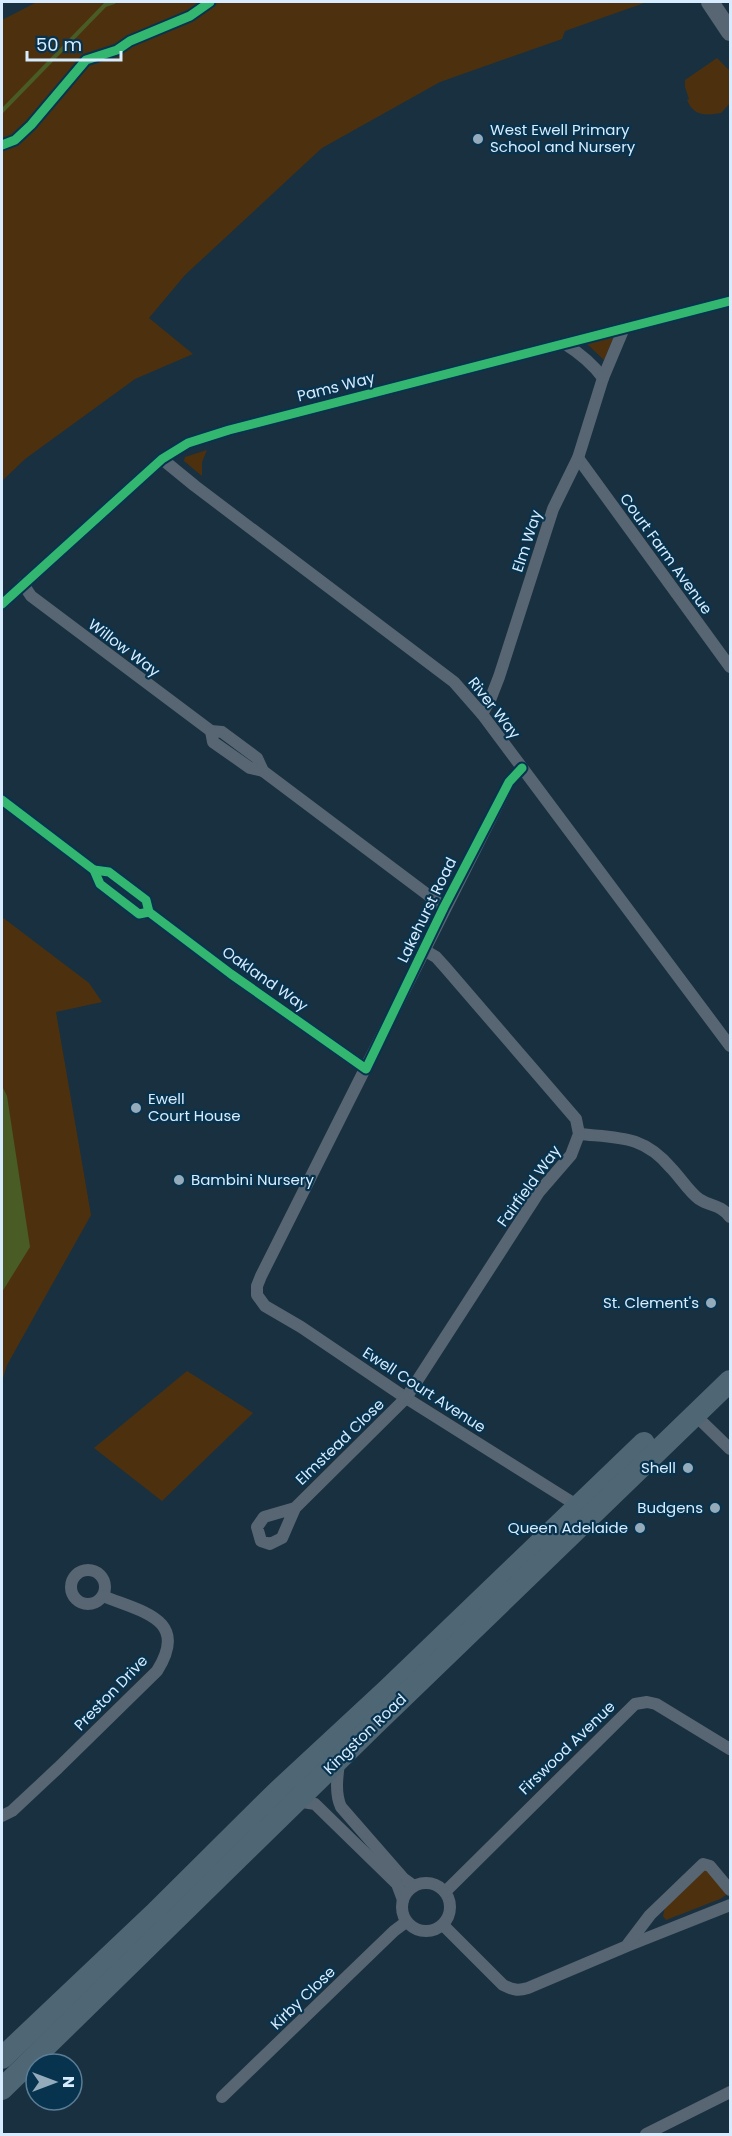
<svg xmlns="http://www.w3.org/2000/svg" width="732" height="2136" viewBox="0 0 732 2136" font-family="Poppins,sans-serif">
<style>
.green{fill:#4d310f}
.water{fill:#4a5c25}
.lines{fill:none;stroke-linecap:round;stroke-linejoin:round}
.stream{stroke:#4a5c25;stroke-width:4}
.street{stroke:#576672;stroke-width:12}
.secondary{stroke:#576672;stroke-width:18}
.highway{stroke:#4f6675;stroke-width:22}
.cycleway-casing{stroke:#08334f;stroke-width:13}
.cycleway{stroke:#33b770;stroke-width:9}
.poi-dot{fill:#94abbc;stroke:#08334f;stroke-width:2}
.labels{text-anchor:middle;stroke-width:4.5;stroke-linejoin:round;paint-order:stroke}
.poi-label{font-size:15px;fill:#d7edff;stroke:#08334f;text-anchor:end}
.street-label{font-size:15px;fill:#d7edff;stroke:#08334f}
</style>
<rect width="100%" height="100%" fill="#18303f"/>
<g class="green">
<path d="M37 2H647L565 31 562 39 440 82 322 148 185 275 149 318 193 354 135 379 25 459 2 481V20Z"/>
<path d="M717 58 730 71V103L721 113C706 115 694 117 687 100L689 99 685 87V80Z"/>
<path d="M614 336 604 360 587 344Z"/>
<path d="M207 450 202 462V476L184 461 185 457Z"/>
<path d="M2 917 89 983 102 1002 56 1012 91 1215 7 1365 2 1381Z"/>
<path d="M187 1371 253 1413 162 1501 94 1448Z"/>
<path d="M705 1870 708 1871 726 1890V1895L720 1899 666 1920 663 1916 665 1908Z"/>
</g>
<path class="water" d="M2 1086 7 1096 30 1247 2 1292Z"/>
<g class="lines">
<path class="stream" d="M2 111 105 5 114 2"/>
<g class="street">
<path d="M565 344C581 354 592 363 603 378"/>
<path d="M578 458 730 667"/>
<path d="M162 459 195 486 454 682 482 714 730 1046"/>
<path d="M23 584 31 596 211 731 222 732 257 758 263 771"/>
<path d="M2 604 162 459 188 443 229 430 730 301"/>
<path d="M482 714 490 700 499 677 553 509 578 458 603 378 624 328"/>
<path d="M211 731 213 742 250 768 263 771 444 907"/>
<path d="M522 768 509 782 261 1276 257 1286V1295L265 1306 301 1327 406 1398 578 1506"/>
<path d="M2 800 94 870 100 884 139 914 149 912"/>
<path d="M94 870 109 872 146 900 149 912 231 974 366 1069"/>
<path d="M579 1134C619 1138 643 1135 671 1168 680 1177 689 1192 699 1199 711 1207 720 1204 730 1217"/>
<path d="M695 1415 730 1449"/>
<path d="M295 1508 264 1517 257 1527 261 1541 270 1544 282 1538 295 1508 406 1398 539 1192 571 1155 579 1134 576 1119 445 967 436 957 424 950"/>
<circle cx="88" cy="1587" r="17"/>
<path d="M339 1763C337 1778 335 1794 341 1807L403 1878 414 1886"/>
<path d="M297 1801 315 1804 397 1884 403 1900"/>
<path d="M2 1816 12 1811 58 1768 157 1671C190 1619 142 1612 103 1596"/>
<circle cx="426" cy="1907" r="24"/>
<path d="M445 1892 635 1704 647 1702 656 1704 730 1749"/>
<path d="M443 1925 503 1985C513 1990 518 1991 528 1988L627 1946 730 1905"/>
<path d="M628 1944 650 1915 703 1864 710 1866 730 1890"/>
<path d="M222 2097 394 1931 406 1922"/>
<path d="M646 2134 730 2092"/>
</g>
<path class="secondary" d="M710 2 730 32"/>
<g class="highway">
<path d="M2 2058 154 1914 276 1793 388 1689 644 1443"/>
<path d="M2 2089 374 1725 730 1381"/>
</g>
<g class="cycleway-casing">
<g id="cycleway">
<path d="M2 145 15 140 31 125 86 60 117 50 130 41 190 16 210 2"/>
<path d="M2 604 162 459 188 443 229 430 730 301"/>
<path d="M2 800 94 870 100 884 139 914 149 912"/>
<path d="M94 870 109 872 146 900 149 912 231 974 366 1069 444 907 509 782 522 768"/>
</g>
</g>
<use href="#cycleway" class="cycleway"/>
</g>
<g class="poi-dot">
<circle cx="478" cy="139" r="6"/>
<circle cx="136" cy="1108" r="6"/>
<circle cx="179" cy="1180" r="6"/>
<circle cx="711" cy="1303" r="6"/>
<circle cx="688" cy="1468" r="6"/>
<circle cx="715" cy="1508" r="6"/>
<circle cx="640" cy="1528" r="6"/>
</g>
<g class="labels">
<g class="poi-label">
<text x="490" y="135" text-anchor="start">West Ewell Primary<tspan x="490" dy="17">School and Nursery</tspan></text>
<text x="148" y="1104" text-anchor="start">Ewell<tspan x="148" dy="17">Court House</tspan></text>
<text x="191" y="1185" text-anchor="start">Bambini Nursery</text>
<text x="699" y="1308">St. Clement's</text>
<text x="676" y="1473">Shell</text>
<text x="703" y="1513">Budgens</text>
<text x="628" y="1533">Queen Adelaide</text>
</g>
<g class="street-label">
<text transform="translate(336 387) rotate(-14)" y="5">Pams Way</text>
<text transform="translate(527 541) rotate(-72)" y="5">Elm Way</text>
<text transform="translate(666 554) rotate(54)" y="5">Court Farm Avenue</text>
<text transform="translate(124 648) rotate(37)" y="5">Willow Way</text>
<text transform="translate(494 708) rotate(52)" y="5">River Way</text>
<text transform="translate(427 910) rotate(-64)" y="5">Lakehurst Road</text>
<text transform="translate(265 979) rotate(35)" y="5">Oakland Way</text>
<text transform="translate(529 1186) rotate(-54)" y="5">Fairfield Way</text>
<text transform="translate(424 1390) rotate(33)" y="5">Ewell Court Avenue</text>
<text transform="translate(340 1442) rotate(-44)" y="5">Elmstead Close</text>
<text transform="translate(111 1693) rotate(-46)" y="5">Preston Drive</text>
<text transform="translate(365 1734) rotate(-44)" y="5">Kingston Road</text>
<text transform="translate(567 1748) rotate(-44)" y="5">Firswood Avenue</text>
<text transform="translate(303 1998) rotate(-44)" y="5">Kirby Close</text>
</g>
</g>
<rect width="732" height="2136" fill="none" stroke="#d7edff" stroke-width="6"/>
<g transform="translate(54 2082) rotate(90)"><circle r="28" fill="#08334f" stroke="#5b7d95" stroke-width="1.5"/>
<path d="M0-4.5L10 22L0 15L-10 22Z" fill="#94abbc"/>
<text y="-9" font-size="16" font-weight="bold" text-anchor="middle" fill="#d7edff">N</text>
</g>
<path d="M27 51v9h94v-9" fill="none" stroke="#d7edff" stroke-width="3"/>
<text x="36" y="51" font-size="18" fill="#d7edff" stroke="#08334f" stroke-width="4.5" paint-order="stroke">50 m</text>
</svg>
